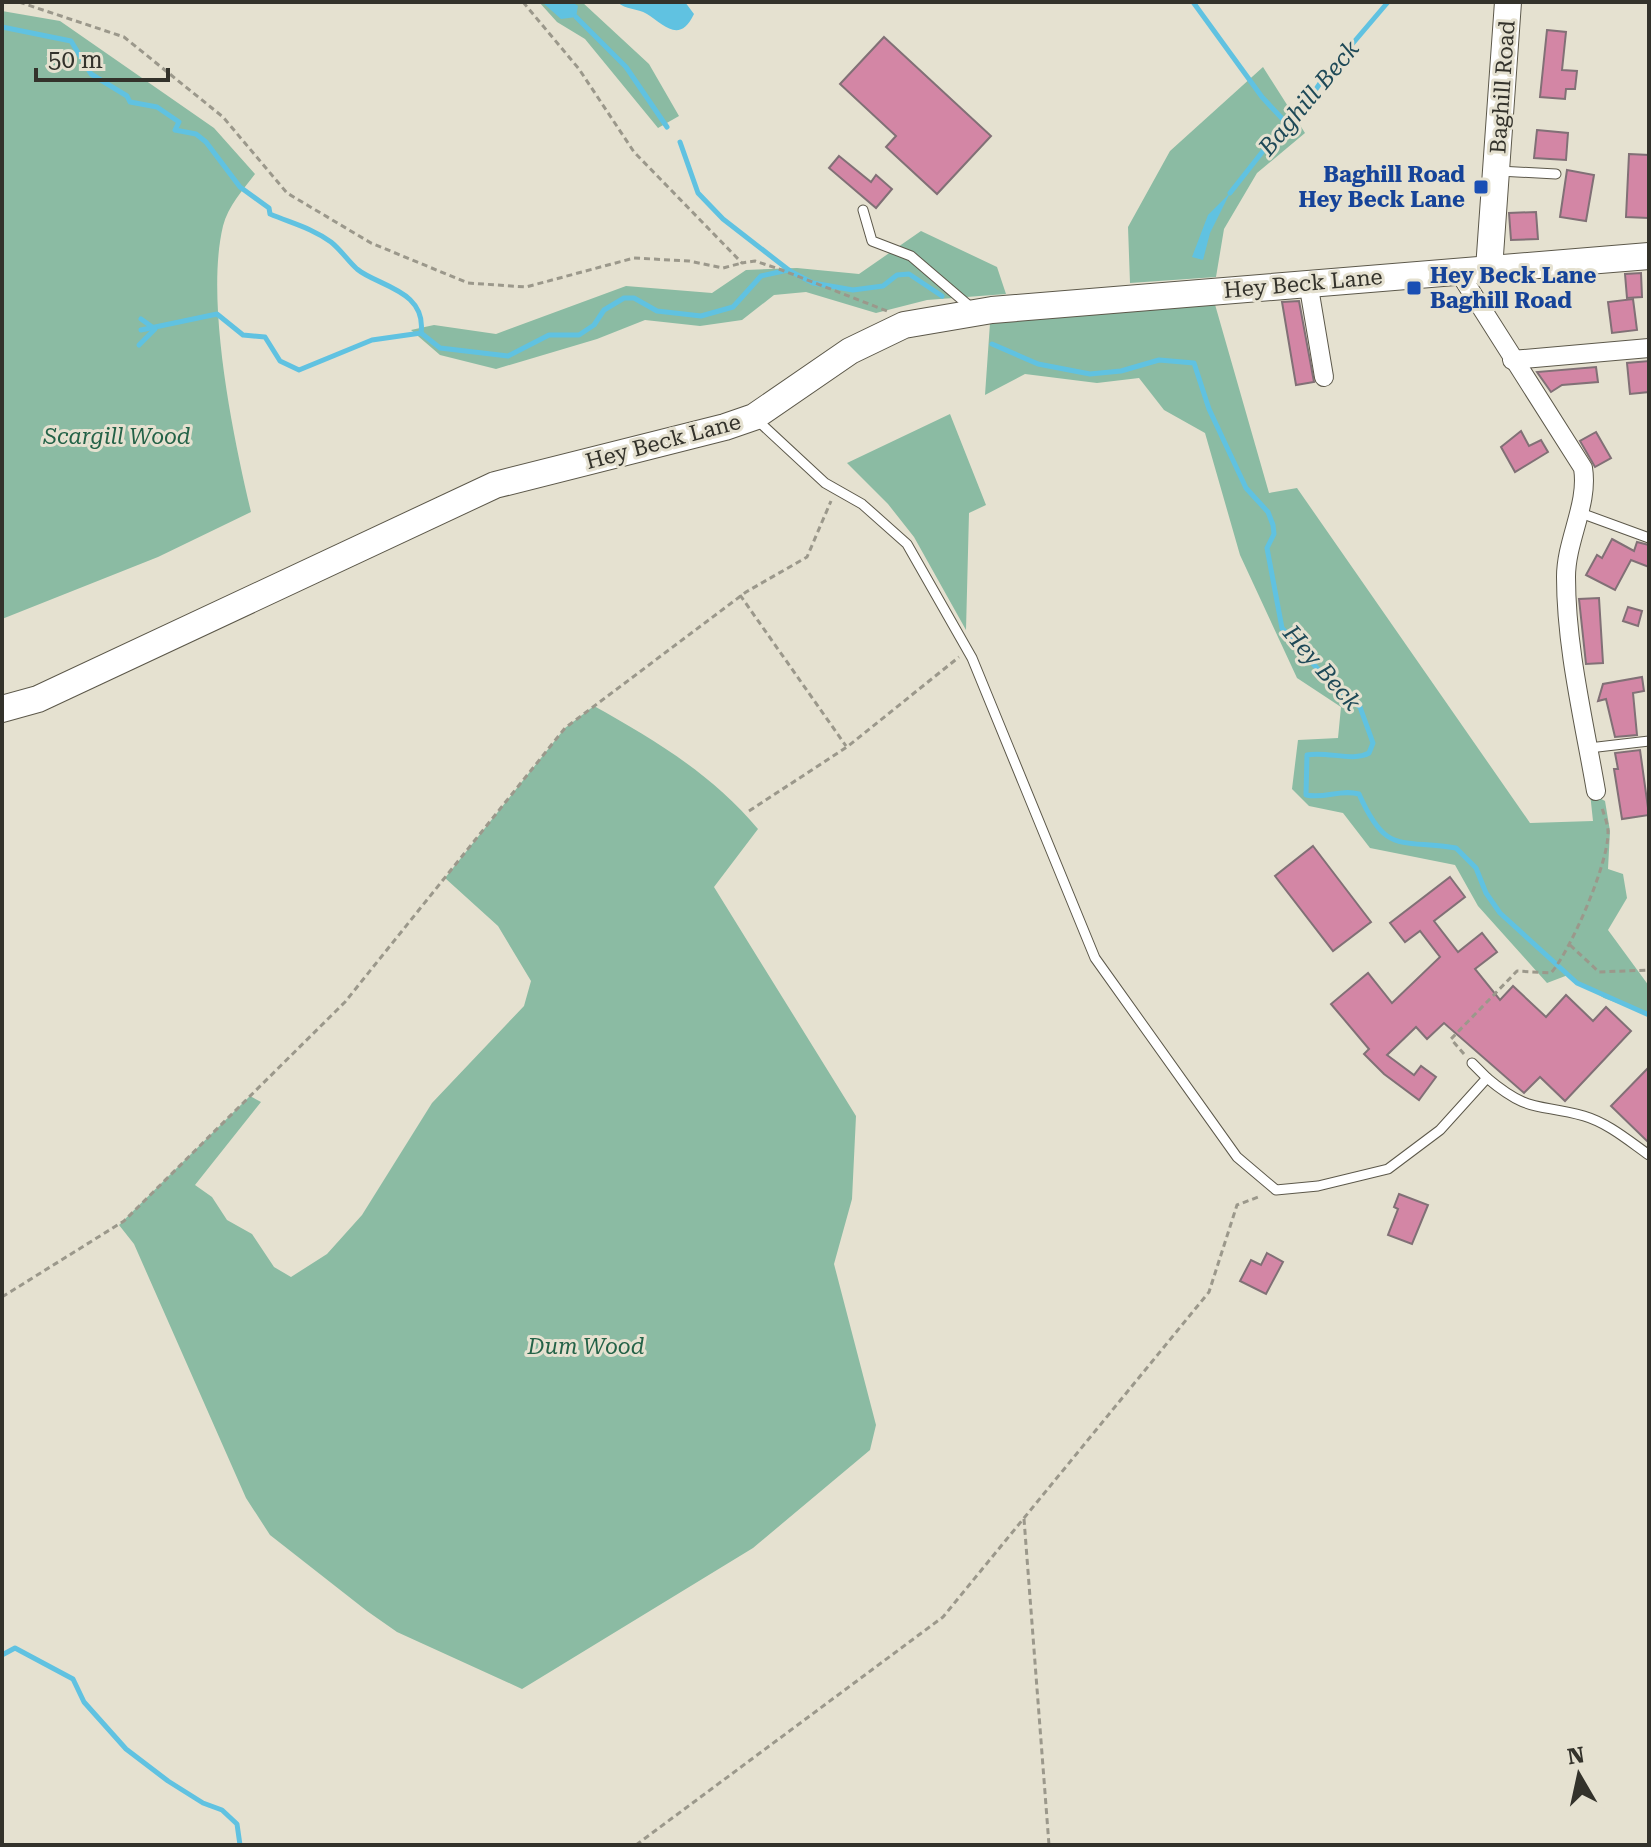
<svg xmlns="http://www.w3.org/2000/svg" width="1651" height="1847" viewBox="0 0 1651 1847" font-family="'Roboto Serif',serif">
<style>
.green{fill:#8bbba3}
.water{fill:#60c2e1}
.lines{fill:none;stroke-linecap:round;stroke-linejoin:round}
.stream{stroke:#60c2e1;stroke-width:5}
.building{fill:#d386a5;stroke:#817076;stroke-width:2}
.lane-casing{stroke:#5c584a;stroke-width:11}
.street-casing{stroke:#5c584a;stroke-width:20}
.secondary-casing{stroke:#5c584a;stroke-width:28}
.path{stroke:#9b988b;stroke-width:3;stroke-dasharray:6 4;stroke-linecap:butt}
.lane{stroke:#fff;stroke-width:9}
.street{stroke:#fff;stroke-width:18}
.secondary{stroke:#fff;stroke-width:26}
.transit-dot{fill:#1a4fb4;stroke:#e5e1d0;stroke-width:3}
.labels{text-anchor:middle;stroke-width:6;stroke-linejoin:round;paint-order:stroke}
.street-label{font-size:22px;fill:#33322b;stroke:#e5e1d0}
.transit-label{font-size:22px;font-weight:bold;fill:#164399;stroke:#e5e1d0;text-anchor:end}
.park-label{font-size:22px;font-style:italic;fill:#236247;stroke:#e5e1d0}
.water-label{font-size:24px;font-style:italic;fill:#1e4957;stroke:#e5e1d0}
</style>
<rect width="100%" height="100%" fill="#e5e1d0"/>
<g class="green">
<path d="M539 2H582L649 64 679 116 658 128 585 39 557 22Z"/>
<path d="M2 11 60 21 214 128 255 174C243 190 228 206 223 226 205 301 233 436 251 512L158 557 2 619Z"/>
<path d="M1263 67 1305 133 1257 173 1224 229 1216 277 1130 283 1128 227 1170 151Z"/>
<path d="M921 231 997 267 1006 294 927 300 876 313 806 292 774 295 742 320 700 326 645 320 597 339 496 369 440 355 411 330 434 325 496 334 626 286 712 293 746 270 797 268 859 274Z"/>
<path d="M1214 301 1269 493 1297 488 1530 823 1593 821 1590 793 1605 801 1610 831 1608 869 1623 874 1627 898 1608 930 1649 986V1015L1604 998 1568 975 1547 983 1478 906 1455 865 1370 848 1343 813 1309 806 1292 789 1298 740 1338 738 1341 707 1297 678 1240 555 1205 433 1164 410 1139 378 1097 383 1025 374 985 395 990 323Z"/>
<path d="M950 414 986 505 969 513 966 630 914 537 888 504 847 463Z"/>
<path d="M594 706C655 740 713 775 758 829L714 887 856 1116 852 1199 834 1264 876 1425 870 1450 753 1548 522 1689 397 1632 367 1611 270 1535 246 1498 134 1244 119 1225 250 1096 261 1102 195 1185 212 1197 227 1220 252 1234 274 1267 291 1277 327 1254 362 1215 432 1103 524 1006 531 981 498 926 445 878 565 728Z"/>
</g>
<g class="water">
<path d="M542 2H572L578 6 576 17 561 19Z"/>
<path d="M617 2H685L694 14C680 44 664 25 647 14 637 8 626 10 617 2Z"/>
<path d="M1230 193 1210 233 1203 260 1192 257 1208 215Z"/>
</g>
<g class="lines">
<g class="stream">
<path d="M1193 2 1262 97 1290 127"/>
<path d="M576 17 626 67 667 127"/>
<path d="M2 27 71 41 91 74 127 96 130 102 157 107 179 122 175 130 196 134 206 142 240 187 269 208 270 214C291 223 312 228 331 242 341 250 348 261 357 269 377 286 427 290 421 333"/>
<path d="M680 142 698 193 723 219 790 271"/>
<path d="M1230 193 1267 146 1290 127 1325 76 1388 2"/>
<path d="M141 330 217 314 243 335 265 337 280 361 299 370 372 340 421 333 440 348 508 356 549 335H579L594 325 604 310 624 298H634L657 311 701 316 733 307 761 276 788 270 813 283 853 290 883 286 897 275 909 274 942 296"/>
<path d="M992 344 1038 364 1090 374 1121 371 1159 360 1194 363 1209 409 1246 488 1268 512 1273 525 1274 534 1267 548 1282 628 1329 682 1360 707 1373 743 1369 753C1353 762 1327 751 1307 755L1306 795C1325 799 1340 789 1359 794 1386 855 1399 839 1456 848L1476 868 1486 893 1500 913 1577 983 1649 1015"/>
<path d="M139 345 155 329 141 319"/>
<path d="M2 1655 15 1648 73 1679 84 1702 126 1749 168 1781 203 1803 222 1810 237 1824 240 1845"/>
</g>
</g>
<g class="building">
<path d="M1547 30 1566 32 1562 70 1577 71 1575 89H1566L1565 99 1540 97Z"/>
<path d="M884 37 991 136 937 194 886 147 896 136 840 84Z"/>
<path d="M1537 130 1568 133 1566 160 1534 158Z"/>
<path d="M1629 154 1649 155 1648 218 1626 217Z"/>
<path d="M839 156 871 182 876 175 892 189 876 208 829 168Z"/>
<path d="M1567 170 1594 175 1586 221 1560 217Z"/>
<path d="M1536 212 1538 239 1511 240 1509 213Z"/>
<path d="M1641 273 1642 297 1627 298 1625 274Z"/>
<path d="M1633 299 1637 330 1612 333 1608 302Z"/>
<path d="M1299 301 1314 382 1296 385 1282 302Z"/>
<path d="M1649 361V392L1630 394 1627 363Z"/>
<path d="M1596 367 1598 382 1562 385 1551 392 1537 372Z"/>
<path d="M1521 431 1529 446 1541 440 1548 452 1515 472 1501 447Z"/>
<path d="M1596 432 1611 458 1595 467 1580 441Z"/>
<path d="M1612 539 1634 551 1637 542 1649 545V567L1631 560 1615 590 1586 575 1597 555 1602 558Z"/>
<path d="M1599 598 1603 663 1586 664 1579 599Z"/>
<path d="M1628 607 1642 611 1638 626 1623 621Z"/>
<path d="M1642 677 1644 691 1633 693 1637 735 1615 737 1606 699 1598 701 1603 684Z"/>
<path d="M1640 750 1649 815 1622 819 1614 769H1618L1615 753Z"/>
<path d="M1313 846 1371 922 1333 951 1275 876Z"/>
<path d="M1450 877 1465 897 1434 921 1458 952 1482 933 1497 952 1475 969 1500 1000 1513 986 1546 1017 1566 995 1593 1021 1606 1007 1631 1031 1565 1101 1540 1077 1524 1093 1444 1023 1427 1039 1416 1027 1387 1055 1414 1075 1421 1066 1436 1077 1419 1100 1384 1074 1364 1054 1369 1049 1331 1004 1368 973 1392 1003 1440 957 1420 931 1405 942 1390 923Z"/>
<path d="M1649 1067V1143L1611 1106Z"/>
<path d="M1399 1194 1428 1205 1412 1244 1388 1235 1398 1209 1394 1207Z"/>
<path d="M1267 1253 1283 1262 1266 1294 1240 1281 1251 1260 1261 1265Z"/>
</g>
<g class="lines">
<g class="lane-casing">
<g id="lane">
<path d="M1499 171 1556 174"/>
<path d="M863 210 872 241 911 256 974 310"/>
<path d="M756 419 825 483 862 504 907 544 972 658 1095 958 1237 1157 1276 1190 1318 1186 1388 1169 1440 1130 1487 1078 1472 1063"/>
<path d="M1578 512 1649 538"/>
<path d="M1589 748 1649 741"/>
<path d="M1487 1078C1530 1114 1537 1103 1584 1116 1608 1123 1629 1141 1649 1155"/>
</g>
</g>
<g class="street-casing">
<g id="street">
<path d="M1458 271 1583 468C1589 504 1566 540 1566 577 1566 648 1584 721 1596 791"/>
<path d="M1308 282 1324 377"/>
<path d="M1512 360 1649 348"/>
</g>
</g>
<g class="secondary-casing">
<g id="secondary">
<path d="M1489 269 1508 2"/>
<path d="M2 709 38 699 495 485 725 427 754 417 850 351 904 325 992 310 1649 256"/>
</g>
</g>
<g class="path">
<path d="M19 2 124 37 223 117 287 193 371 243 468 283 526 287 634 258 689 261 723 268 742 263"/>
<path d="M523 2 579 69 634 152 742 263 755 261 779 269 887 311"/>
<path d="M740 595 846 746"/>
<path d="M749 811 847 747 959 657"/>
<path d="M1570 945 1599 972 1649 970"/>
<path d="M1464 1054 1451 1039 1517 971 1551 973C1571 950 1609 862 1608 832 1608 824 1604 815 1602 808"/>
<path d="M2 1297 124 1221 345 1002 565 728 746 592 807 557 831 501"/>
<path d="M1024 1519 1049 1845"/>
<path d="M636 1845 943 1617 1209 1292 1237 1205 1261 1196"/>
</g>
<use href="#lane" class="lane"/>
<use href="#street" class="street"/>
<use href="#secondary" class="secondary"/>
</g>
<g class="transit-dot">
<rect x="1473" y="179" width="16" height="16" rx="4"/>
<rect x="1406" y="280" width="16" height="16" rx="4"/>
</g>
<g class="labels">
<g class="street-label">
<text transform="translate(1502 87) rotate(-86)" y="8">Baghill Road</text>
<text transform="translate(1303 283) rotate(-5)" y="8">Hey Beck Lane</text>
<text transform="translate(663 441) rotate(-15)" y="8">Hey Beck Lane</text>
</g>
<g class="transit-label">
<text x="1465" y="182">Baghill Road<tspan x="1465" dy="25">Hey Beck Lane</tspan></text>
<text x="1430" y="283" text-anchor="start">Hey Beck Lane<tspan x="1430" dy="25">Baghill Road</tspan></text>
</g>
<g class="park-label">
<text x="117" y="444">Scargill Wood</text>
<text x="586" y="1354">Dum Wood</text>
</g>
<g class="water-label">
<text transform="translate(1309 98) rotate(-50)" y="8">Baghill Beck</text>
<text transform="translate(1322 668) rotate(49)" y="8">Hey Beck</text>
</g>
</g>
<rect width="1651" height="1847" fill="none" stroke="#33322b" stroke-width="8"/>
<g transform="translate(1579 1775) rotate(351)" stroke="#e5e1d0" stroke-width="6" paint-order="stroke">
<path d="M0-6L14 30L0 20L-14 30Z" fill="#33322b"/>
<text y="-12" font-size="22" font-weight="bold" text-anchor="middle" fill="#33322b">N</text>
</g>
<path d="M36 68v12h132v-12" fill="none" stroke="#33322b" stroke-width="4"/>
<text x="48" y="68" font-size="24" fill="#33322b" stroke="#e5e1d0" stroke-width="6" paint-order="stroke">50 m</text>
</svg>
